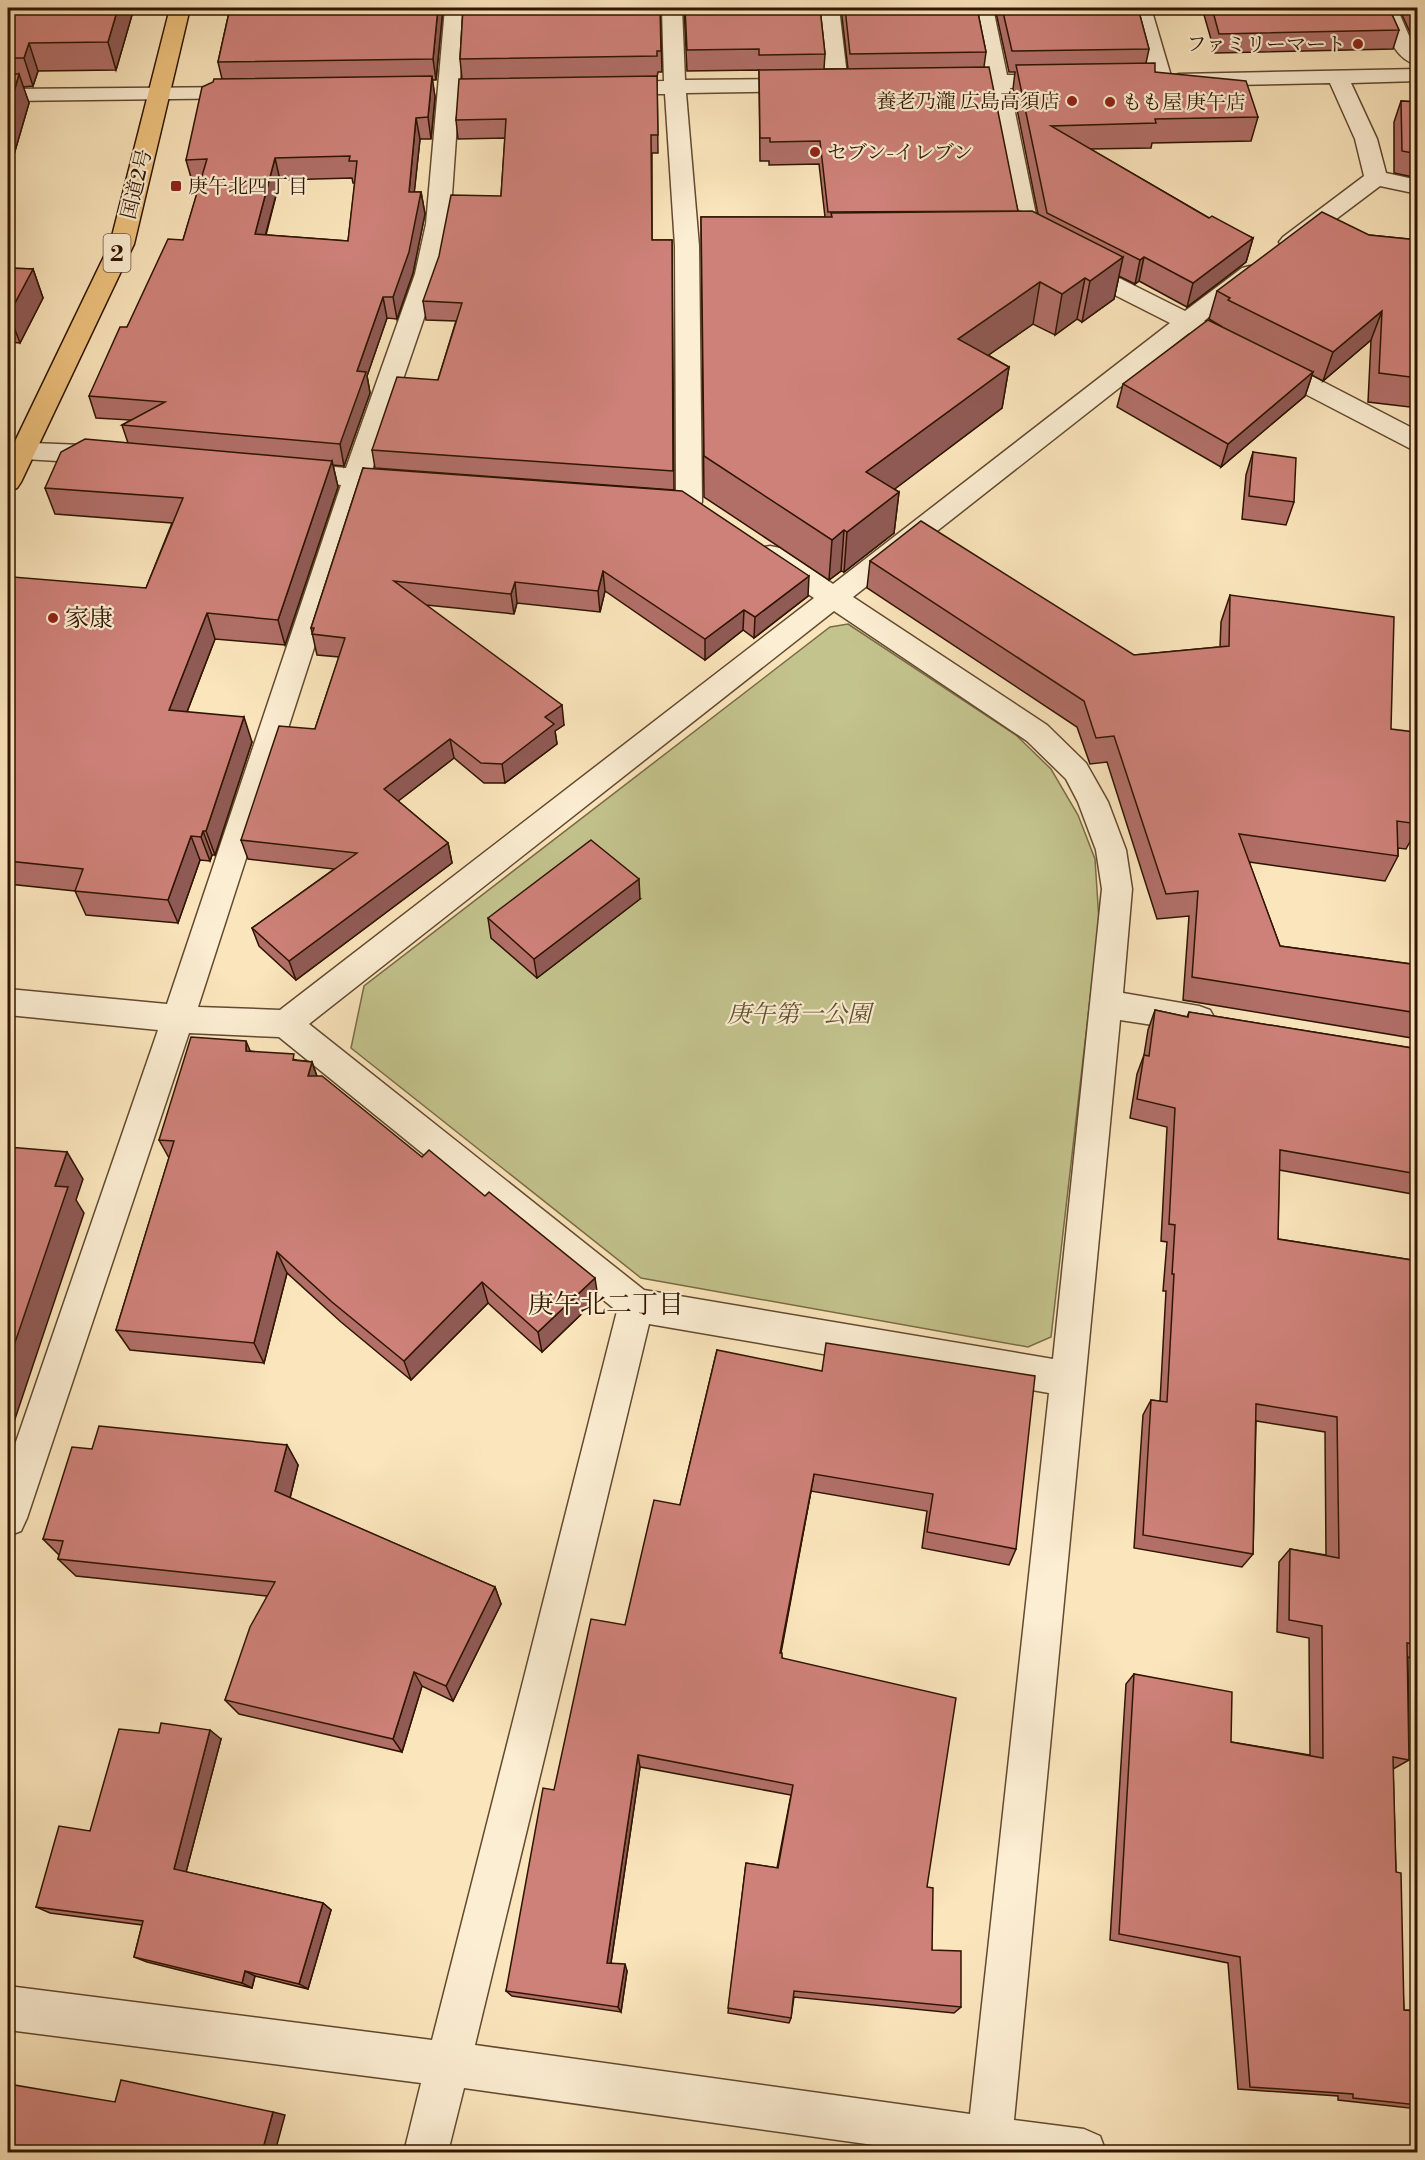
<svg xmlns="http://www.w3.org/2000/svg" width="1425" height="2160" viewBox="0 0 1425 2160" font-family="'Libre Bodoni','Noto Serif JP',serif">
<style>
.green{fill:#c3c38d;stroke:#796c46;stroke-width:1.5}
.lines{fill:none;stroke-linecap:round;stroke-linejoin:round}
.minor-casing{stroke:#62492f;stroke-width:3}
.highway-casing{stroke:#2f1500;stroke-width:3}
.minor{fill:#fceed3;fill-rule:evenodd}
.highway{fill:#eec27e;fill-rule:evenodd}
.wall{fill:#b16f68;stroke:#2f1500;stroke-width:1.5;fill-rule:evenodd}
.shaded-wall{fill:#905a55;stroke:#2f1500;stroke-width:1.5}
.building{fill:#ce8179;stroke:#2f1500;stroke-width:1.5;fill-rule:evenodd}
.poi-dot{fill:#8f2418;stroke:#fceed3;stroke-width:2}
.labels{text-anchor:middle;stroke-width:4.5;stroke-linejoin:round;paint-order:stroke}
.far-poi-label{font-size:20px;fill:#2f1500;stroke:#fceed3;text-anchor:start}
.far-street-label{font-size:20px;fill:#2f1500;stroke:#fceed3}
.shield{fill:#fceed3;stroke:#6c563f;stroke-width:1.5}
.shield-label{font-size:22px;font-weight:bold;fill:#2f1500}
.poi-label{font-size:24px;fill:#2f1500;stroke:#fceed3;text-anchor:start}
.park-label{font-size:24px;font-style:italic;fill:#635231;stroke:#fceed3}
.neighbourhood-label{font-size:26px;fill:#2f1500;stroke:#fceed3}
</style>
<rect width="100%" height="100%" fill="#fbe5bc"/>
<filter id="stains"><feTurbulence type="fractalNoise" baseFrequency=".00333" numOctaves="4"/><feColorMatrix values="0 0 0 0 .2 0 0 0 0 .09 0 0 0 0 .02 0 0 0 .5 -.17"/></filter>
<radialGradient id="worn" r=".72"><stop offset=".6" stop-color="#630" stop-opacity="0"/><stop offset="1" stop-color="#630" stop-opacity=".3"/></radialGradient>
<path class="green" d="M848 624 1016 735 1051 769 1078 815 1095 859 1099 921 1051 1337 1028 1347 641 1278 351 1048 364 986 830 627Z"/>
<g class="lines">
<g class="minor-casing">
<g id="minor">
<path d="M445 8H465L450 224 439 274 372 470 414 476 418 482 414 488 405 491 366 487 198 1007 280 1010 814 598 760 562 757 555 760 548 770 546 780 548 833 584 1170 323 1022 248 1018 243 988 89 940 88 937 83 940 78 986 76 973 8H993L1007 75H1059L1067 76 1070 81 1067 86 1059 87 1010 88 1041 239 1185 311 1242 268 1250 266 1258 268 1262 273 1204 321 1212 325 1215 330 1212 335 1203 338 1189 333 853 597 1047 725 1086 763 1108 802 1126 850 1132 889 1123 993 1199 1006 1210 1010 1215 1019 1210 1028 1199 1032 1120 1020 1014 2120 1084 2129 1100 2136 1106 2152H924L464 2088 448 2152H404L421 2083 8 2030V1986L432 2040 617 1311 279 1037 189 1033 27 1518 21 1531 8 1536V1465L158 1030 8 1015V989L167 1004 341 485 283 478 279 472 283 466 292 463 346 468 415 274 426 224ZM834 611 1027 741 1066 779 1078 802 1096 850 1102 889 1053 1359 644 1290 309 1024ZM649 1324 1049 1393 970 2114 475 2045Z"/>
<path d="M662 8H682L685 80 804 79 812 80 815 85 812 90 804 91 686 93 699 246 702 502 698 508 689 511 680 508 676 502 675 246 665 94H612L604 93 601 88 604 83 612 82 664 81Z"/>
<path d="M819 8H839L848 84 845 89 837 90 829 89 826 84Z"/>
<path d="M1131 8H1151L1171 76 1179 74 1418 69V81L1351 83 1377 139 1386 173 1418 180V194L1380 186 1299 247 1291 249 1283 247 1279 242 1283 237 1364 176 1355 139 1330 83 1179 86 1170 82 1161 86 1153 85Z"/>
<path d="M1377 8H1397L1413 45 1418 48V65C1392 59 1386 29 1377 8Z"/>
<path d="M246 87 254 88 257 93 254 98 8 101V89Z"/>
<path d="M1270 357 1279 359 1418 431V450L1409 448 1261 371 1258 365 1261 359Z"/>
<path d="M8 442 107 446 116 449 120 455 116 461 107 464 8 458Z"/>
</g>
</g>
<g class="highway-casing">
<path id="highway" d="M170 8H190L134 244 21 482 17 488 8 491V456L110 244Z"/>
</g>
<use href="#minor" class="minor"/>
<use href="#highway" class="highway"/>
</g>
<g class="wall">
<path d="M8 8H134L116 70 38 71 33 86 23 87 29 103 8 175Z"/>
<path d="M230 8H443L436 80H432L435 97 431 139H420L414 192H421L425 214 413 273 397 319 387 318 367 376 370 393 344 466 333 465 338 487 285 645 215 639 187 712 252 742 215 855H212L210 861 200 860 178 923 86 915 75 891 8 884V589L146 588 172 523 55 514 45 488 128 443 122 425 131 420 96 418 89 396 127 327 183 240 201 181H192L186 160 222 79 218 62ZM352 178 353 183H355L348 241 266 235 280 180Z"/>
<path d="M463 8H660L662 72H658L657 77 658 153H652V240H672L674 490 375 468 372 450 438 380 456 321 426 320 423 301 501 196 505 138 458 139 456 120 462 79 460 59Z"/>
<path d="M684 8H820L825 54 824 69H848L841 8H839H977L986 52 984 67 1018 211 1038 214 1013 89 1015 72H1009L995 8H1138L1149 49 1146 63 1155 72 1258 117 1251 141 1152 143 1151 148 1090 149 1209 218 1253 238 1246 262 1187 307 1139 281 1135 284 1119 276 1114 299 1082 322 1077 319 1055 335 1033 324 988 355 1009 367 1002 408 894 489 899 492 894 533 844 572 841 571 829 580 704 497 701 217H825L819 164 769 165V161H760L759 70 687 71Z"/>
<path d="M1202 8H1389L1399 30 1393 49 1215 53Z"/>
<path d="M1399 8H1418V39H1413Z"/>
<path d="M1401 101 1418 102V178L1394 173V122Z"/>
<path d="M1369 235 1418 240V408L1368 402 1371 340 1323 381 1312 375 1305 396 1221 467 1117 407 1123 384 1221 326 1209 319 1217 291Z"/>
<path d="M8 268 33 269 43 298 20 343 8 342Z"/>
<path d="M1253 452 1294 502 1286 525 1242 519 1246 475Z"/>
<path d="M363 468 808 596 754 638 743 630 705 660 605 591 600 612 517 603 514 614 426 605 564 725 555 731 557 744 505 783H484L454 758 398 801 448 843 452 863 296 980 259 946 252 928 334 869 248 859 241 840 315 729 339 657 317 655 311 628Z"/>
<path d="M870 561 1134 655 1220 647 1221 622 1230 595 1391 729 1418 788V827L1406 849 1398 848V856L1385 881 1249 862 1280 946 1418 965V1039L1183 1000 1189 916 1157 919 1107 762 1090 764 1077 727 867 588Z"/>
<path d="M640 899 537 978 491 938 488 918Z"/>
<path d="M1155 1010 1187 1017 1189 1012 1418 1049V1195L1279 1170 1278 1239 1418 1261V1480L1412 1479 1416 1572H1418V1652L1411 1658 1408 1657 1409 1760 1393 1769 1396 1872 1404 2010 1418 2011V2109L1338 2100V2096L1238 2089 1228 1963 1110 1940 1126 1684 1134 1674 1231 1742 1310 1755 1309 1638 1277 1632 1279 1562 1290 1549 1326 1555 1325 1432 1256 1421 1253 1554 1242 1567 1134 1548 1143 1415 1151 1400 1160 1401 1166 1291H1163L1167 1242 1161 1241 1167 1127 1130 1118 1137 1074 1144 1055 1148 1030Z"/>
<path d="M250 1051 297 1060 312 1062 317 1076 598 1298 542 1352 488 1303 411 1380 341 1322 287 1273 264 1363 130 1350 116 1330 169 1158 159 1140Z"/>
<path d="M717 1350 1016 1549 1009 1565 922 1548 927 1511 811 1491 781 1653 782 1658 927 1887 932 1950 961 2007 954 2013 794 1997 791 2018 789 2023 728 2013 746 1863 777 1868 791 1795 640 1767 611 1963 627 1971 621 2012 512 1996 506 1991 554 1790 625 1625 680 1505Z"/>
<path d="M287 1445 298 1465 290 1498 495 1587 501 1604 453 1701 422 1686 402 1752 239 1714 225 1700 267 1596 76 1576 58 1559 59 1555 43 1539 92 1449Z"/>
<path d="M221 1739 186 1872 323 1903 331 1910 308 1989 255 1976 252 1988 147 1962 134 1957 142 1925 50 1913 36 1907 90 1831Z"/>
</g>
<g class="shaded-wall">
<path d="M118 8H134L116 70 108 42Z"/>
<path d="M438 8H443L436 80 433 59Z"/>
<path d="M29 43 38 71 33 86 24 58Z"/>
<path d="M19 74 29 103 8 175V113Z"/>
<path d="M432 76 435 97 431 139 428 117Z"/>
<path d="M416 118 420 139 412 214 409 192Z"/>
<path d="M275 158 280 180 260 255 255 234Z"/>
<path d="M421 192 425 214 413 273 397 319 393 297Z"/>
<path d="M1253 238 1246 262 1187 307 1193 283Z"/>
<path d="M1123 257 1114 299 1082 322 1090 281Z"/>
<path d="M1144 257 1139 281 1135 284 1140 260Z"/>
<path d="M33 269 43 298 20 343 9 314Z"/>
<path d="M1085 278 1077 319 1055 335 1062 294Z"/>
<path d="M1040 282 1033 324 953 380 958 339Z"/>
<path d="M383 297 387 318 367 376 370 393 344 466 340 444 357 371Z"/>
<path d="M1382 311 1371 340 1323 381 1333 352Z"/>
<path d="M1009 367 1002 408 863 513 866 472Z"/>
<path d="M1313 372 1305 396 1221 467 1228 444Z"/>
<path d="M332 461 338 487 285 645 278 620Z"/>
<path d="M899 492 894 533 844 572 847 532Z"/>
<path d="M844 530 841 571 829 580 832 540Z"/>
<path d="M603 571 605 591 600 612 598 591Z"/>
<path d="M809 576 808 596 754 638 755 617Z"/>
<path d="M515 582 517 603 514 614 511 594Z"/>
<path d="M744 610 743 630 705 660V639Z"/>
<path d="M207 613 215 639 178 735 169 710Z"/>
<path d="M562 705 564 725 555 731 557 744 505 783 502 764 545 717Z"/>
<path d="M244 717 252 742 215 855 206 831Z"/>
<path d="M450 739 454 758 388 809 384 789Z"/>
<path d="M203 831 212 855 210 861 201 837Z"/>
<path d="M191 836 200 860 178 923 168 900Z"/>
<path d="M448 843 452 863 296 980 289 961Z"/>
<path d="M639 879 640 899 537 978 534 959Z"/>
<path d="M246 1041 256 1065 246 1051Z"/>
<path d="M312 1062 320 1086 308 1076Z"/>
<path d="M67 1152 83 1179 76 1200 84 1213 12 1428 8 1423V1363L55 1186Z"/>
<path d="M277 1252 287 1273 264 1363 254 1343Z"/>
<path d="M595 1278 598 1298 542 1352 538 1332Z"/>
<path d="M482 1282 488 1303 411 1380 404 1361Z"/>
<path d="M287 1445 298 1465 287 1510 275 1491Z"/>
<path d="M814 1474 811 1491 778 1666 780 1653Z"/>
<path d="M495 1587 501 1604 453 1701 446 1686Z"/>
<path d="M414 1672 422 1686 402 1752 393 1739Z"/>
<path d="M210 1730 221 1739 185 1876 174 1869Z"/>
<path d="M638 1755 640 1767 610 1969 607 1963Z"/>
<path d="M323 1903 331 1910 308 1989 299 1984Z"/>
<path d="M625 1964 627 1971 621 2012 618 2007Z"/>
<path d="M245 1971 255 1976 252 1988 242 1983Z"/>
<path d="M273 2112 285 2115 275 2152H262Z"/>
</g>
<g class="building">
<path d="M8 8H118L108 42 29 43 24 58H8Z"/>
<path d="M230 8H438L433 59 218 62Z"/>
<path d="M463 8H660L661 51H657V56L460 59Z"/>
<path d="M685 8H820L825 54 759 55V49L687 50Z"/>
<path d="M845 8H977L986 52 850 54Z"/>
<path d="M1002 8H1138L1149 49 1012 51Z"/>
<path d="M1212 8H1389L1399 30 1219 34Z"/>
<path d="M1414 8H1418V16Z"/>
<path d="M1155 63V72L1246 81 1258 117 1155 119 1156 123 1051 126 1209 218 1212 216 1253 238 1193 283 1144 257 1140 260 1047 213 1016 65Z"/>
<path d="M989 67 1018 211 828 212 820 141 770 142V138H760L759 70Z"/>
<path d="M8 74H19L8 113Z"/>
<path d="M432 76 428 117 416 118 409 192H421L409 252 393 297H383L357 371 366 372 340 444 122 425 165 402 89 396 120 327H127L168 239 183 240 207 159 186 160 202 87 213 82 214 79ZM350 156 349 161H357L348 241 255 234 275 158Z"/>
<path d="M657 76 658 135H651L652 240H672L673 471 372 450 397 377 438 380 462 303 423 301 439 256 451 195 501 196 506 119 456 120 459 79Z"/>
<path d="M1401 101 1418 102V154L1402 151Z"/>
<path d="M1032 211 1123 257 1090 281 1085 278 1062 294 1040 282 958 339 1009 367 866 472 899 492 847 532 844 530 832 540 704 456 701 217H832L831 213Z"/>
<path d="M1322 212 1369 235 1418 240V378L1379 373 1382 311 1333 352 1228 300 1230 298 1217 291Z"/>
<path d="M8 268 33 269 9 314H8Z"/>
<path d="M1208 320 1313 372 1228 444 1123 384Z"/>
<path d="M85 439 332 461 278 620 207 613 169 710 244 717 206 831H203L201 837 191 836 168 900 75 891 83 869 8 861V589L13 577 146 588 183 498 45 488 61 452Z"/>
<path d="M1253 452 1296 458 1294 502 1249 496Z"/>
<path d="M363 468 682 491 809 576 755 617 744 610 705 639 603 571 598 591 515 582 511 594 394 581 562 705 545 717 554 724 502 764 481 763 450 739 384 789 448 843 289 961 252 928 357 853 241 840 279 726 315 729 345 638 312 634 314 628H311Z"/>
<path d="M921 521 1134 655 1229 646 1230 595 1394 617 1391 729 1415 732 1418 788V824L1397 821 1398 856 1239 834 1280 946 1418 965V1013L1192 977 1198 891 1166 894 1114 736 1096 738 1084 701 870 561Z"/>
<path d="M591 840 639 879 534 959 488 918Z"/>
<path d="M1155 1010 1188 1017 1189 1012 1418 1049V1174L1280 1150 1278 1239 1418 1261V1463L1412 1462 1416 1572H1418V1645L1407 1643 1409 1760 1393 1757 1396 1872 1401 1873 1404 2010 1418 2011V2105L1353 2098V2094L1250 2087 1240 1957 1119 1934 1134 1674 1232 1692 1231 1742 1323 1758 1322 1626 1289 1620 1290 1549 1339 1558 1337 1417 1256 1404 1253 1554 1143 1535 1151 1400 1167 1402 1174 1274H1172L1175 1225 1169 1224 1175 1108 1137 1099 1144 1055 1149 1056Z"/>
<path d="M191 1037 246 1041V1051L294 1054 293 1060 312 1062 308 1076H322L422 1157 429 1150 485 1196 489 1192 595 1278 538 1332 482 1282 404 1361 332 1302 277 1252 254 1343 116 1330 174 1141 159 1140Z"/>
<path d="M8 1147 67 1152 55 1186 68 1187 8 1363Z"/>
<path d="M826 1343 1035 1376 1016 1549 927 1532 933 1494 814 1474 780 1653H782V1658L956 1698 927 1887 933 1888 932 1950 961 1951V2007L794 1991 791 2018 728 2008 746 1863 778 1868 793 1785 638 1755 607 1963 625 1964 618 2007 506 1991 543 1788 554 1790 591 1619 625 1625 654 1500 680 1505 717 1350 822 1371Z"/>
<path d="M99 1426 287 1445 275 1491 495 1587 446 1686 414 1672 393 1739 225 1700 250 1627 275 1582 58 1559 63 1541 43 1539 72 1447 92 1449Z"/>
<path d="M161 1723 210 1730 174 1869 323 1903 299 1984 245 1971 242 1983 134 1957 143 1921 36 1907 59 1826 90 1831 119 1729 159 1733Z"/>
<path d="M121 2080 273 2112 262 2152H8V2084L115 2102Z"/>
<path d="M449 2150 475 2152H449Z"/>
</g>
<g class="poi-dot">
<circle cx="1358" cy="44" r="6"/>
<circle cx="1072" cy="101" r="6"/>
<circle cx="1110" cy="102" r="6"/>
<circle cx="815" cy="152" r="6"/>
<rect x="170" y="180" width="12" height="12" rx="3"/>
<circle cx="53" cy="618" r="6"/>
</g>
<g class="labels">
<g class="far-poi-label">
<text x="1346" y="51" text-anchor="end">ファミリーマート</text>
<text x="1060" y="108" text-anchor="end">養老乃瀧 広島高須店</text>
<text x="1122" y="109">もも屋 庚午店</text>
<text x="827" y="159">セブン-イレブン</text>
<text x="188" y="193">庚午北四丁目</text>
</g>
<g class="far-street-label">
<text transform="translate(136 184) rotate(-76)" y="7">国道2号</text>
</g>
<rect class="shield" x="103.5" y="234" width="27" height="38" rx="4.5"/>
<g class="shield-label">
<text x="117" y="261">2</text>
</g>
<g class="poi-label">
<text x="65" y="626">家康</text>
</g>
<g class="park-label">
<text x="799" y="1022">庚午第一公園</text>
</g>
<g class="neighbourhood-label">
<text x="606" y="1313">庚午北二丁目</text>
</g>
</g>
<rect width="1425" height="2160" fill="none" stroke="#fbe5bc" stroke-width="30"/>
<rect x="9" y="9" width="1407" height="2142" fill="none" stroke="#2f1500" stroke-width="3"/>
<rect x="15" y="15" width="1395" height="2130" fill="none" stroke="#2f1500" stroke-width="1.5"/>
<rect width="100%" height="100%" filter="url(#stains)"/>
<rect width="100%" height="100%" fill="url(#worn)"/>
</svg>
